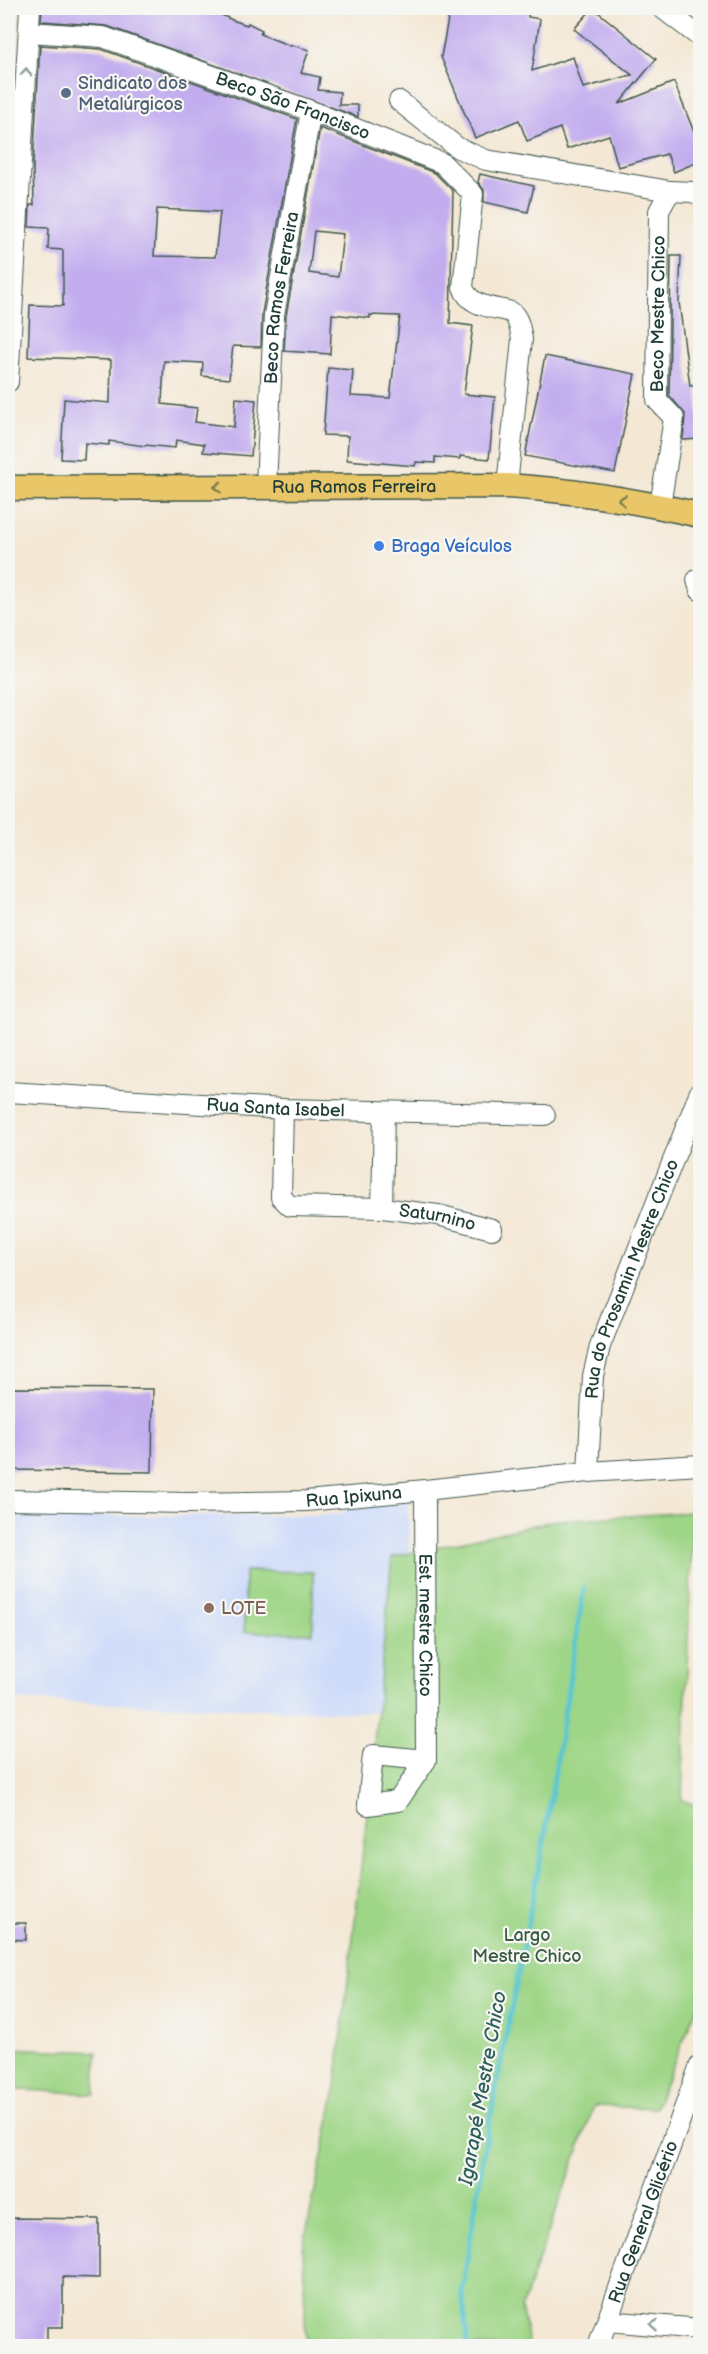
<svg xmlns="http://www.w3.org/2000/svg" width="708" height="2354" viewBox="0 0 708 2354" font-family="'Balsamiq Sans',sans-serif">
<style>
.built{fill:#cddbfa}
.green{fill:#9ed586;stroke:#5e895d;stroke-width:1.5}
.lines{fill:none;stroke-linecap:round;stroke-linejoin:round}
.stream{stroke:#59c6d0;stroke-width:5}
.building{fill:#c2adef;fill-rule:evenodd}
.minor-casing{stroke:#3f574c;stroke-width:22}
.major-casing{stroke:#3f574c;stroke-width:27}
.minor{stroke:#fff;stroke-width:20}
.major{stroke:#e9c769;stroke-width:24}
.oneway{stroke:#8f9e9a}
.oneway2{stroke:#7a7b4c}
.service-dot{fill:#5c6f8a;stroke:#f6f6f2;stroke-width:2}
.shop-dot{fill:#3f7fe0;stroke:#f6f6f2;stroke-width:2}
.education-dot{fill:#8d6e63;stroke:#f6f6f2;stroke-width:2}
.labels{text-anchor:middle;stroke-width:4.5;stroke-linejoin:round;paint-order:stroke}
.service-label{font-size:18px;fill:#4e5e75;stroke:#f6f6f2;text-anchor:start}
.street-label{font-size:18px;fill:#1f3d34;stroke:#f6f6f2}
.shop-label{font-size:18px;fill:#366cbe;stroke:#f6f6f2;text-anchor:start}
.education-label{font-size:18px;fill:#785e54;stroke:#f6f6f2;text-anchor:start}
.park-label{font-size:18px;fill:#385b44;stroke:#f6f6f2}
.water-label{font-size:20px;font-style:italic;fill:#2e5f5b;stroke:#f6f6f2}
</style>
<rect width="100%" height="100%" fill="#f6f6f2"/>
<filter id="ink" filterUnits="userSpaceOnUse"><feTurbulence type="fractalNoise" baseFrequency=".0167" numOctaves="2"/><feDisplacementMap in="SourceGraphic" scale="12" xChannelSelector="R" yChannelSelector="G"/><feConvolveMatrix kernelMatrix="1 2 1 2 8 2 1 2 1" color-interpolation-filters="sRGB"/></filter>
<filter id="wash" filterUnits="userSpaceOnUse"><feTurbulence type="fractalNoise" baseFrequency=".008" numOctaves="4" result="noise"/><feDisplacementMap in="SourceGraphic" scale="24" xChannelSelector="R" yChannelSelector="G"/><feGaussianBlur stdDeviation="1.35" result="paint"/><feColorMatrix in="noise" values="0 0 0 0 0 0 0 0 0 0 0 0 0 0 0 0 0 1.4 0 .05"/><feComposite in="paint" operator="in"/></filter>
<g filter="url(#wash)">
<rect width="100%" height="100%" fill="#f4e8d5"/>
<path class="built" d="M408 1501 413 1714 8 1700V1516L324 1515 341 1514 348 1508Z"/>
<g class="green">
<path d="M693 1512 682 1800 700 1807V2000L655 2108 594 2106 521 2308 529 2346H306L303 2248 335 2094 369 1797 392 1557 557 1520Z"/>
<path d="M245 1571 313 1572V1633L244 1632Z"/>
<path d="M8 2048 97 2052 95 2094 8 2089Z"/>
</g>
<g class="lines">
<path class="stream" d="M468 2346 462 2292 485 2145 545 1835 584 1588"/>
</g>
<g id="blocks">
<g class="building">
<path d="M42 8H207L232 20 247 25 248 23 262 30 260 34 291 46 292 45 309 50 301 73 320 77 318 90 340 92 339 105H358V117L107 26 41 21Z"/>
<path d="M450 8 468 11 469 8H529L528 17 540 19 532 71 573 57 583 88 632 75 574 29 593 8 656 59 619 104 674 82 700 147V161L674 172 667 154 618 167 609 135 567 149 560 128 527 141 519 120 475 138 441 57Z"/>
<path d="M40 45 101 49 297 119 262 313 261 347 233 346 229 379 202 376 203 363 164 361 162 404 197 408 195 422 234 427 236 398 256 400 251 456 203 452 204 444 176 440 175 448 145 445V446L109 441V445L85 443 84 460 61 459 64 399 110 403 111 360 28 357 30 305 63 306V250L48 249 49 228 29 227 30 205H34L33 165ZM157 209 220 212 215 257 154 256Z"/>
<path d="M320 128 435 173 453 191 450 323 473 326 464 394 495 397 489 459 460 456V459L435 457V463L416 462 415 466 347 460 348 436 323 435 328 368 353 370 351 396 390 398 400 316 370 315V318L332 314 330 354 284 351 286 316ZM314 231 343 234 338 277 309 273Z"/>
<path d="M480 174 534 186 528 212 484 202V190L478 182Z"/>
<path d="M671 256H681L679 302 690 386H697L700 439 683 440 685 414 669 395Z"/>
<path d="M545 356 635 374 615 473 525 456Z"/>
<path d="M8 1388 153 1389 152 1472 8 1470Z"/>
<path d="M8 1923H26V1940L8 1939Z"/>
<path d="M8 2218 99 2219V2278L63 2277V2327H47V2346H12V2276H8Z"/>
</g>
</g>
</g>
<g filter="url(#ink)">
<use href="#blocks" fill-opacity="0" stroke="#3f574c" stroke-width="1.5"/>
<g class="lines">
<g class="minor-casing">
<g id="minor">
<path d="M662 8 700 37"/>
<path id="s1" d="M29 32 103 37 311 111 442 163 473 194 463 287C469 307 493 307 511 312 519 318 520 329 522 339L507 486"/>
<path d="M399 101 458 148 486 160 670 191 693 192 700 196"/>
<path d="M8 382 30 8"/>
<path id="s2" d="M266 486 274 315 311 111"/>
<path id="s3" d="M660 506 674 418 657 400 659 211 670 191"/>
<path d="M697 580 700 590"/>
<path id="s4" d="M8 1092 283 1109 545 1115"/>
<path id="s5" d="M283 1109 281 1197 290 1206 382 1208 438 1215 492 1229"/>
<path d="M382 1208 384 1112"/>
<path id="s6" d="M588 1472 593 1376 600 1346 700 1092"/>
<path id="s7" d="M425 1490 426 1760 373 1755 368 1805 398 1801 426 1760"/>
<path id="s8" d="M8 1500 190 1503 306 1501 425 1490 588 1472 700 1465"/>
<path d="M608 2321 700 2329"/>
<path id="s9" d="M598 2346 700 2065"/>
</g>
</g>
<g class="major-casing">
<g id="major">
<path id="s10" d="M8 488 507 486C572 490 637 501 700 515"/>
</g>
</g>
<use href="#minor" class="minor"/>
<use href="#major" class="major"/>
</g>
<defs><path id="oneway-chevron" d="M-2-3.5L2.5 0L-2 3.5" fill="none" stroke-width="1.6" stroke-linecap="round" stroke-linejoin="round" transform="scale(1.5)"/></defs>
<g class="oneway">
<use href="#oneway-chevron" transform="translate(26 72) rotate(-86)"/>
<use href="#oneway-chevron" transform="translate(654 2325) rotate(-175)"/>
</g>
<g class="oneway2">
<use href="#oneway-chevron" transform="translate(218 487) rotate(180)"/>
<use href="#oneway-chevron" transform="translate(622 500) rotate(-171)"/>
</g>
</g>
<circle class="service-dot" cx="66" cy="93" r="6"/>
<circle class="shop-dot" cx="379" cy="546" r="6"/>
<circle class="education-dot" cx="209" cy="1608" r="6"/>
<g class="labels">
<g class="service-label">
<text x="78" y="89">Sindicato dos<tspan x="78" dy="21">Metalúrgicos</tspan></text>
</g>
<g class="street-label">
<text dy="6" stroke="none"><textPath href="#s1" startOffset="276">Beco São Francisco</textPath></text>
<text dy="6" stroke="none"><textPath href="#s2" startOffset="189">Beco Ramos Ferreira</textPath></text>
<text dy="6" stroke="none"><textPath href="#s3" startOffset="200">Beco Mestre Chico</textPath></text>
<text dy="6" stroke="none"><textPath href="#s10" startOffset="346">Rua Ramos Ferreira</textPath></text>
<text dy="6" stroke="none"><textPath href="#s4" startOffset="268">Rua Santa Isabel</textPath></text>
<text dy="6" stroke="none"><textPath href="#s5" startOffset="249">Saturnino</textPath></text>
<text dy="6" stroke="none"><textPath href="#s6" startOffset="200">Rua do Prosamin Mestre Chico</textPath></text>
<text dy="6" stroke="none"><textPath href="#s8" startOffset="346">Rua Ipixuna</textPath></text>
<text dy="6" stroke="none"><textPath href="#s7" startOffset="135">Est. mestre Chico</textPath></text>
<text dy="6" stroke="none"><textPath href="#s9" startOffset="132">Rua General Glicério</textPath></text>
</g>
<g class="shop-label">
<text x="391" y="552">Braga Veículos</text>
</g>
<g class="education-label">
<text x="221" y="1614">LOTE</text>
</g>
<g class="park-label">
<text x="527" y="1941">Largo<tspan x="527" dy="21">Mestre Chico</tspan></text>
</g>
<g class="water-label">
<text transform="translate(482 2088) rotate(-80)" y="7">Igarapé Mestre Chico</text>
</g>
</g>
<rect width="708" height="2354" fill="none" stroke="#f6f6f2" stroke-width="30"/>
</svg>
